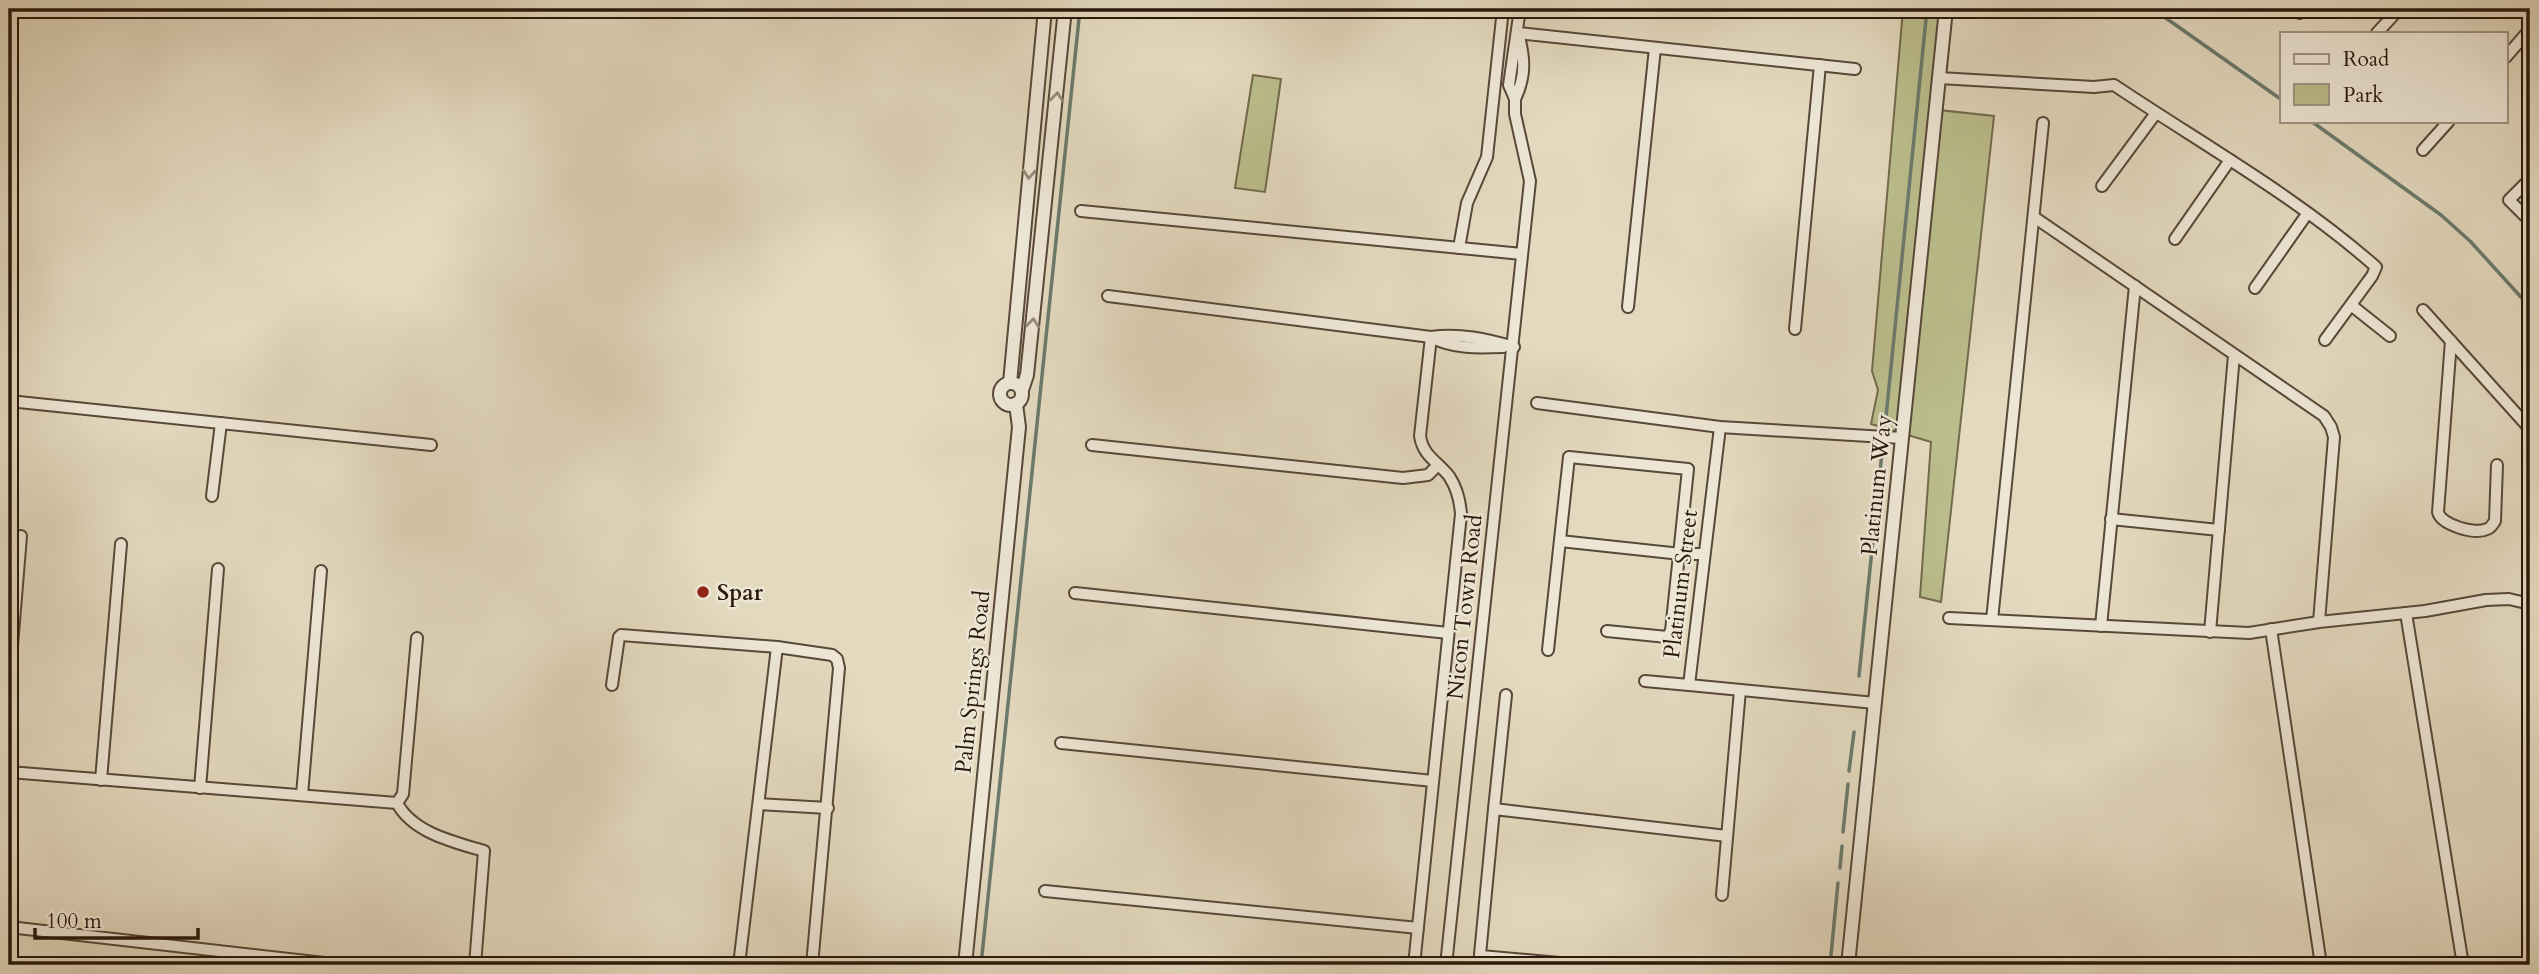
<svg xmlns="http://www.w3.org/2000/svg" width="2539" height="974" viewBox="0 0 2539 974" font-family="Cardo,serif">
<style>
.green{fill:#bbbd8c;stroke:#726a4c;stroke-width:2}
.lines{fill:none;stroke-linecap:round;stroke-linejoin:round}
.stream{stroke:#6b7a6c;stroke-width:3.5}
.minor-casing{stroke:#584838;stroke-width:14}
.tertiary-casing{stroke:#584838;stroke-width:16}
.minor{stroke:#ede6d5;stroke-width:10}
.tertiary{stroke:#ede6d5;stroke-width:12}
.oneway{stroke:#95897a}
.poi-dot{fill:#8f2418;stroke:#ede6d5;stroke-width:2.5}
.labels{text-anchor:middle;stroke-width:5;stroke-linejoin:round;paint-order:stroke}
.street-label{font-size:23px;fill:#2a180b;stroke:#ede6d5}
.poi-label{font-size:23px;font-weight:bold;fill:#2a180b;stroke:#ede6d5;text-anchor:start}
</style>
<rect width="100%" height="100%" fill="#e3d9bf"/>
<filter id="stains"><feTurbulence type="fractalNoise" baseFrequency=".00286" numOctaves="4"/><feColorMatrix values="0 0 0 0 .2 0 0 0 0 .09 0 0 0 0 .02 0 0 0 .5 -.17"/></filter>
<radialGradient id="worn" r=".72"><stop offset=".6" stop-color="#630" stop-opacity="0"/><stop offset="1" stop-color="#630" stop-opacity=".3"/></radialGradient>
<g class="green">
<path d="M1903 9H1943L1930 109 1994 116 1941 602 1920 597 1931 442 1871 424 1878 390 1872 371Z"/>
<path d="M1253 75 1281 79 1265 192 1235 188Z"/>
</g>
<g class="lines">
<g class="stream">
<path d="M2153 9 2282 100"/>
<path d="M2311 121 2441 215 2470 241 2530 307"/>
<path d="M1885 427 1927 9"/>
<path d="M1859 676 1882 452"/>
<path d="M1849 771 1854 732"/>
<path d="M1843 832 1848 784"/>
<path d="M1840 868 1842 846"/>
<path d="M981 965 1080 9"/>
<path d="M1830 965 1838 883"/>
</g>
<g class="minor-casing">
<g id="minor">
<path d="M2295 9 2300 13"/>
<path d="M1518 33 1855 69"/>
<path d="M2377 33 2399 9"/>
<path d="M2506 57 2530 29"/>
<path d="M1939 78 2094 87 2114 85C2202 144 2297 197 2376 267L2372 276 2325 340"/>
<path d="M1515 99C1526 76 1525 58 1518 33"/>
<path d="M2423 150 2449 121"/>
<path d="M2530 179 2509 200 2530 221"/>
<path d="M2102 186 2156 113"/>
<path d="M1081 211 1522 254"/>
<path d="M2034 217 2324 416 2331 427 2334 437 2319 622"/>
<path d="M2175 239 2230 160"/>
<path d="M1459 248 1467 203 1487 157 1503 9"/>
<path d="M2255 288 2307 214"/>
<path d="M1108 296 1431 337C1460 333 1486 339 1514 347"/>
<path d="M2351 305 2390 336"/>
<path d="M1628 307 1655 48"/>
<path d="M2423 310 2530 429"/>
<path d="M1795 329 1820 65"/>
<path d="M1431 337C1452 349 1479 348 1503 347"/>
<path d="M2451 341 2438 512C2441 525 2475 535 2487 529 2491 528 2492 525 2495 521L2497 465"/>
<path d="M9 401 431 445"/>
<path d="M1537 403 1720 427 1902 438"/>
<path d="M1720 427 1689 685 1875 703"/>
<path d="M1092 445 1403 478 1428 475 1438 465"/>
<path d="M212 496 221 423"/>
<path d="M2111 519 2219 530"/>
<path d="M1560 541 1681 554H1703"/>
<path d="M1075 593 1448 633"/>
<path d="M2406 613 2463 965"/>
<path d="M1949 618 2249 633 2319 622 2425 611 2486 600 2509 599 2530 604"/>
<path d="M1992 620 2043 123"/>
<path d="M2101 626 2135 286"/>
<path d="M2271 629 2321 965"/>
<path d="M2210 632 2234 355"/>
<path d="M777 647 832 655 837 659 839 668 812 965"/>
<path d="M1548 650 1569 457 1688 469 1671 631 1667 637 1607 631"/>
<path d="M1645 681 1689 685"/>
<path d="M9 682 21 536"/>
<path d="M612 685 619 637 621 635 777 647 739 965"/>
<path d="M1061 743 1433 781"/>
<path d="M9 772 397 803C413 833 454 842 484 851L475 965"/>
<path d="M101 780 121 544"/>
<path d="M200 788 218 569"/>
<path d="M302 795 321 571"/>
<path d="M397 803 403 794 417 638"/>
<path d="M759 804 828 808"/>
<path d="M1494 809 1506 695"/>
<path d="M1045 891 1418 928"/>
<path d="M1722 895 1740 690"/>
<path d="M9 927 342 965"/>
<path d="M1481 956 1581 965"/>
<path d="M1414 965 1461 514C1460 500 1457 488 1449 476 1437 461 1423 456 1420 436L1431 337"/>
<path d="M1446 965 1530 181 1515 114V99L1509 85 1520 9"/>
<path d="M1479 965 1494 809 1727 836"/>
</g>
</g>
<g class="tertiary-casing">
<g id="tertiary">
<path d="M1010 383 1045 9"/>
<circle cx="1011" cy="394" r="11"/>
<path d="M1022 390 1027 375 1065 9"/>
<path d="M965 965 1019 427 1016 404"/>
<path d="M1848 965 1946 9"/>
</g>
</g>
<use href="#minor" class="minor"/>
<use href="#tertiary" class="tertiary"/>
</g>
<defs><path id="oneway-chevron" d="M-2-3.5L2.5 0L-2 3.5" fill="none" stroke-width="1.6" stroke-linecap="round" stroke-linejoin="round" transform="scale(1.75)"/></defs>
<g class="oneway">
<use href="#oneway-chevron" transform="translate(1057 97) rotate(-84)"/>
<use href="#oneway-chevron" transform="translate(1029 174) rotate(95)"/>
<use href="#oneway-chevron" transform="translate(1033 323) rotate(-84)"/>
</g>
<circle class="poi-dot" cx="703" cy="592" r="7"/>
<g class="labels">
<g class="street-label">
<text transform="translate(1876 485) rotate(-84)" y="8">Platinum Way</text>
<text transform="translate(1680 584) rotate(-83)" y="8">Platinum Street</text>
<text transform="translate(1464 607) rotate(-84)" y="8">Nicon Town Road</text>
<text transform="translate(972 682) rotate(-84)" y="8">Palm Springs Road</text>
</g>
<g class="poi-label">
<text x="717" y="600">Spar</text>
</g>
</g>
<rect width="2539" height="974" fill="none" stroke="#e3d9bf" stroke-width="35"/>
<rect x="10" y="10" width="2518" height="953" fill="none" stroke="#2a180b" stroke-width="3.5"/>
<rect x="18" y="18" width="2504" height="939" fill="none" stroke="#2a180b" stroke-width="2"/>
<rect x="2280" y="32" width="228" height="91" fill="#ede6d5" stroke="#9f9484" stroke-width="2"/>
<rect x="2294" y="54" width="35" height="10" fill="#ede6d5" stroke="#9f9484" stroke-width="2"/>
<text x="2343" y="66" font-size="21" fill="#2a180b">Road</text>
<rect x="2294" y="84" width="35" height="21" fill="#bbbd8c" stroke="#9f9484" stroke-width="2"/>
<text x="2343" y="102" font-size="21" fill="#2a180b">Park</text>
<path d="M35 928v10h163v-10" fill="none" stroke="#2a180b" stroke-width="3.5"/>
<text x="46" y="928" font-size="21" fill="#2a180b" stroke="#ede6d5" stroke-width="5" paint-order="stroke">100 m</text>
<rect width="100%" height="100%" filter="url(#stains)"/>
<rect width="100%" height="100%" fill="url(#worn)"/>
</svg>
